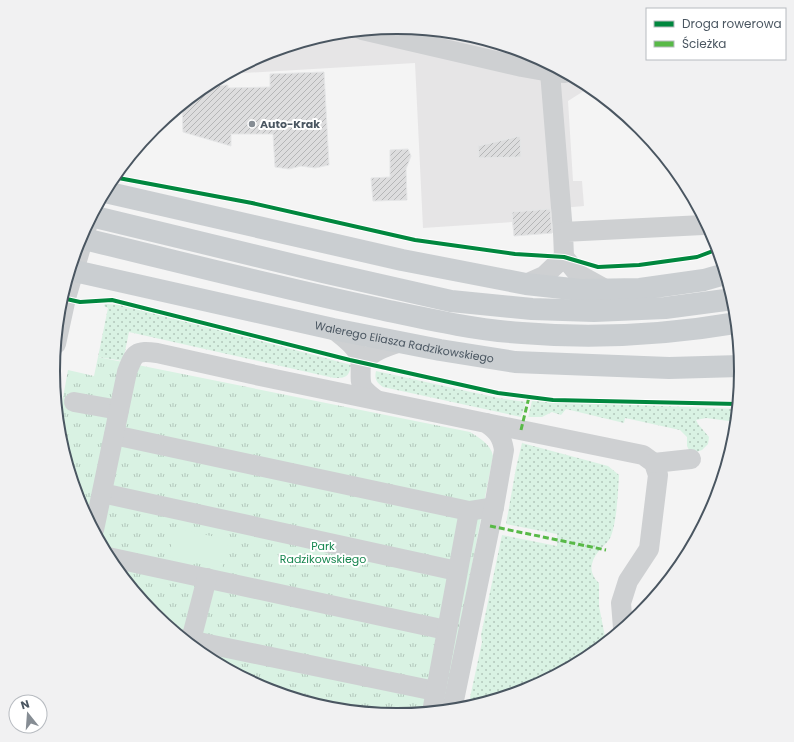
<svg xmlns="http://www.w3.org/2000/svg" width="794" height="742" viewBox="0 0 794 742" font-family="Poppins,sans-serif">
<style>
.education{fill:#e6e5e6}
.grass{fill:url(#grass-dots)}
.park{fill:url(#park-tufts)}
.garden{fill:#d9f2e3}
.building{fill:url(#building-hatch);stroke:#e5e6e7}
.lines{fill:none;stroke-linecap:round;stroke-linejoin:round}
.minor{stroke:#ced0d2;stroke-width:20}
.major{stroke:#caced1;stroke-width:22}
.major-bridge{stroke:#caced1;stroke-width:22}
.quiet{stroke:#58b947;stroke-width:3;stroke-dasharray:6 3;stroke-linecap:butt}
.cycleway-casing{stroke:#fff;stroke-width:6}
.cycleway{stroke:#00873e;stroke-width:4}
.poi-dot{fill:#868d94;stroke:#fff;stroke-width:1.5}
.labels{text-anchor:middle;stroke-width:4;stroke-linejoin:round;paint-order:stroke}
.poi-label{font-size:11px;font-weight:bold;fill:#4a5661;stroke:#fff;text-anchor:start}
.street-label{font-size:11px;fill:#4a5661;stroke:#fff}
.park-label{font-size:11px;fill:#17864f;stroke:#fff}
.rim{fill:none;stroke:#4a5661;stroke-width:2}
</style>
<defs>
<pattern id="grass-dots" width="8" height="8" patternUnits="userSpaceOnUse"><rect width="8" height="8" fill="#d9f2e3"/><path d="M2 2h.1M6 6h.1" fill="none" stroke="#b2c7bb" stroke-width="1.8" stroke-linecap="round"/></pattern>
<pattern id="park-tufts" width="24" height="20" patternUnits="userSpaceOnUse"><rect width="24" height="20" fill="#d9f2e3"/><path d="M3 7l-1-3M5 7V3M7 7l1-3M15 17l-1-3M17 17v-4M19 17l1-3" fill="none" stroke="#b2c7bb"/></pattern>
<pattern id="building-hatch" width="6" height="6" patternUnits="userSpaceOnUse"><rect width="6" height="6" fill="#ddddde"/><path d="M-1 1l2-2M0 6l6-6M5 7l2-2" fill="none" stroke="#b5b6b7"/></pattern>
</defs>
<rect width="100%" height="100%" fill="#f4f4f4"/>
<path class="education" d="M397 27 464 34 529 53 590 87 568 101 573 181H582L584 206 551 209 553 233 514 236 512 222 423 228 415 63 227 74 266 53 330 34Z"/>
<g class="grass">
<path d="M105 304 121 305 164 315 351 365C349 377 346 378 334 378L129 332 123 361 98 357 108 308 104 306Z"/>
<path d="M376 371 498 398 526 402 521 417 383 387C377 383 374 379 376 371Z"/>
<path d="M532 401 737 409 736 422 706 418 696 420 698 424 709 437 708 444 702 450 691 454 687 446V437L680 430 625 418 624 423 566 409 561 415 552 412 542 417H528L522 443 608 466 619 475C618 492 617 520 611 536 607 546 595 550 592 564 590 571 594 579 599 583V606L606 642 588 657 528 689 468 707 482 642 481 635 502 535 557 546V534L506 524 516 468Z"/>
</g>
<path class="park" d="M98 357 470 432C479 438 491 444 493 456L444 710 397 715 330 708 265 689 206 657 154 614 111 562 79 502 60 438 58 425 68 370 94 376Z"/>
<path class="garden" d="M175 528 229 540 222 569 169 557Z"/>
<g class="building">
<path d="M324 72 329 165 315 168 301 166 289 169 275 167 273 134H231V146L183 132 182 104 204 86 228 85V88L270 87V74Z"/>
<path d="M520 136 521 157 479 158 478 146Z"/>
<path d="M408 149 411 156 406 169 407 200 373 201 371 178 390 177V150Z"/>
<path d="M550 209 552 233 514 236 512 212Z"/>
</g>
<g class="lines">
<g class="minor">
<path d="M362 30 522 67 550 72 565 73"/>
<path d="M550 72 563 232"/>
<path d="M526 284 544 276 564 257"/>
<path d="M607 290 578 274 564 257 563 232 703 225 706 224"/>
<path d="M333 329C342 336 354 344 359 355 363 365 358 380 363 388 366 392 371 396 375 399"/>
<path d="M56 344 66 298 88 223"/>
<path d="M362 363C373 351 385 347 401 342"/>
<path d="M74 402 119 410"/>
<path d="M486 423 643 455 654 463 658 475 649 549 628 581 621 603 623 628"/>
<path d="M114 435 469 511 494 507"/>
<path d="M654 463 691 459"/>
<path d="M102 493 457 571"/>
<path d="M94 530 127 372C134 353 136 350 157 353L260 376 486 423C497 430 502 437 504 450L494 507 452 710"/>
<path d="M108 557 446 630"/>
<path d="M184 639 435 691"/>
<path d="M191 640 207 578"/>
<path d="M432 712 469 511"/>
</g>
<g class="major">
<path d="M105 192 402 260 526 284 581 290 640 289 704 280 725 274"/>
<path d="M91 216 323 272 451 301 532 309 594 311 665 308 733 299"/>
<path id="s1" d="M70 270 333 329 440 350 515 362 669 368 740 366"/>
</g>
<path class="major-bridge" d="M80 238C180 262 280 288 380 309 427 319 475 330 522 333 594 339 665 335 736 323"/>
<g class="quiet">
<path d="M521 430 529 397"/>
<path d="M490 526 606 550"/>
</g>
<g class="cycleway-casing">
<g id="cycleway">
<path d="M113 177 252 203 415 240 515 254 564 257 598 267 639 265 697 257 718 249"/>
<path d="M62 298 80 302 112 300 350 360 498 393 553 400 738 404"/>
</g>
</g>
<use href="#cycleway" class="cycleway"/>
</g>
<circle class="poi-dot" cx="252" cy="124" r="4"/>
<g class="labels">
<g class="poi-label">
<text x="260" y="128">Auto-Krak</text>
</g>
<g class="street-label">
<text dy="4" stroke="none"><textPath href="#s1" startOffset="342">Walerego Eliasza Radzikowskiego</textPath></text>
</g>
<g class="park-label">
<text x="323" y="550">Park<tspan x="323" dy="13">Radzikowskiego</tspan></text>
</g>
</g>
<path d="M0 0H794V742H0ZM60 371a337 337 0 1 1 674 0a337 337 0 1 1-674 0Z" fill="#f1f1f2" fill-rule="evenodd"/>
<path class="rim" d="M60 371a337 337 0 1 1 674 0a337 337 0 1 1-674 0Z"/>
<rect x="646" y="8" width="140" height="52" fill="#ffffff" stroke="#b7bbc0"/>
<rect x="654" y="21" width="20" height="6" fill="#00873e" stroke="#b7bbc0"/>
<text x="682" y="28" font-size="12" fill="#4a5661">Droga rowerowa</text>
<rect x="654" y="41" width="20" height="6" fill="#58b947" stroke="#b7bbc0"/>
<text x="682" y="48" font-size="12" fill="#4a5661">Ścieżka</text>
<g transform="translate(28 714) rotate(343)"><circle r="19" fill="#ffffff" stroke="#b7bbc0"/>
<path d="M0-3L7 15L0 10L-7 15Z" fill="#868d94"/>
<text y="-6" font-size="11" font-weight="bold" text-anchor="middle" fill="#4a5661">N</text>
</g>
</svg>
